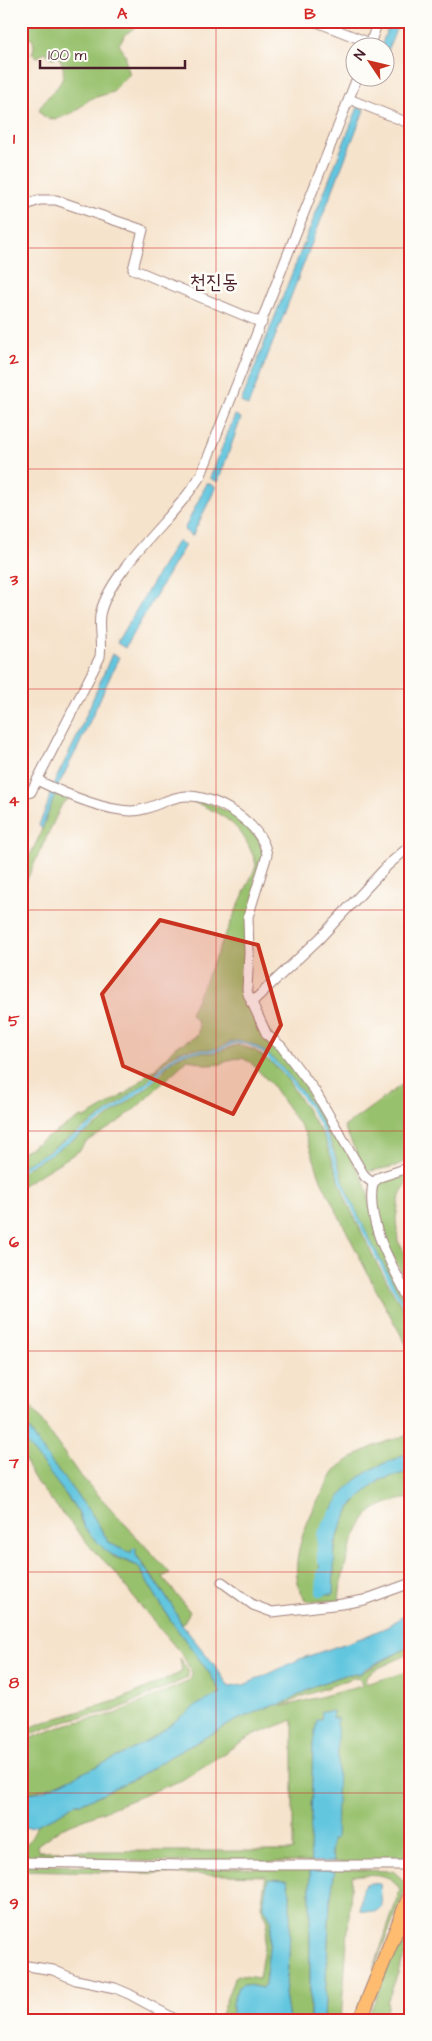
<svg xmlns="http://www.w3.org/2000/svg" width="432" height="2041" viewBox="0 0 432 2041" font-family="'Architects Daughter','Poor Story',sans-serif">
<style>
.green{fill:#98c16d;stroke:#71704c;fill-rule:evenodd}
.water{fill:#62c6df;stroke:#567285}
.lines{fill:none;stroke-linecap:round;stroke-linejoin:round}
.stream{stroke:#62c6df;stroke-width:3}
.canal{stroke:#62c6df;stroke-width:10}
.minor-casing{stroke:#a0817c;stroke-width:11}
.primary-casing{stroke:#a0817c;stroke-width:16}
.minor{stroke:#fff;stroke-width:9}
.primary{stroke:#febc70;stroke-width:14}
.marked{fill:#c8321e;fill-opacity:0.2;stroke:#c8321e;stroke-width:4;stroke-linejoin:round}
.grid{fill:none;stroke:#d62828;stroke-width:1;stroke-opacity:0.55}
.labels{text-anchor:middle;stroke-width:5;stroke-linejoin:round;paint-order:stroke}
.quarter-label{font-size:20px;fill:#4a1f2b;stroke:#fdfcf7}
.neatline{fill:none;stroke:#d62828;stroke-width:2}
.grid-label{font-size:16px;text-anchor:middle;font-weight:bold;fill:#d62828}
</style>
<rect width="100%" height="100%" fill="#fdfcf7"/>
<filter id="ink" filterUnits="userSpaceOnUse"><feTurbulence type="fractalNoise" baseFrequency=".02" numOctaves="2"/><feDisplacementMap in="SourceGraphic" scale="10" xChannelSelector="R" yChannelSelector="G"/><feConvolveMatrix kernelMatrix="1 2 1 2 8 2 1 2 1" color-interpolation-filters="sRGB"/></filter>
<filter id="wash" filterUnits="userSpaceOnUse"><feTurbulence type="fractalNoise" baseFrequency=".0096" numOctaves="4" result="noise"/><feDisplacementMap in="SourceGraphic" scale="20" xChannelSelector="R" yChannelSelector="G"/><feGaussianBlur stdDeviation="1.12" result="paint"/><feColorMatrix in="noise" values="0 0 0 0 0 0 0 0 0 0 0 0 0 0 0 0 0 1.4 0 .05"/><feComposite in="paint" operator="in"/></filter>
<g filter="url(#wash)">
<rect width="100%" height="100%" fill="#f6e3cc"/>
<g class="green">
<path d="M21 21H143L126 34 119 44 126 56V64L130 74 120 83 113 92 90 99 74 112 55 120 44 117 39 110C47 90 74 85 59 57L52 58 45 52 38 57 32 54 34 48 33 40 21 34Z"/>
<path d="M55 793 70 797 62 804 21 892V873L39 837Z"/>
<path d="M187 799 213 805 233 814 258 838 264 855 246 943 244 989 279 1048 313 1092 363 1179 369 1197 370 1207 411 1306V1314C389 1276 369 1239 351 1200 342 1179 337 1156 328 1136 316 1107 274 1045 241 1041 230 1039 223 1048 213 1049 199 1050 189 1046 176 1053 163 1060 155 1075 144 1084 104 1115 64 1143 21 1167V1153L81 1117 85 1118C99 1110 142 1086 148 1072L155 1070 175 1047 197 1036C200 1025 199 1021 190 1014L256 866C255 860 254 857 251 851 238 820 217 812 187 799Z"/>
<path d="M238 1045 254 1050 273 1064 287 1079 324 1137 346 1200 377 1264 411 1323V1353L374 1286 321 1180 305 1133 272 1085 250 1062 242 1058 232 1059 221 1064 208 1065 188 1059 136 1108 114 1125 86 1142 79 1151 21 1186V1172L98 1125 149 1086 162 1073 170 1062 178 1057 190 1052 213 1053Z"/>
<path d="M411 1078V1158L396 1166 366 1172 344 1127Z"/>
<path d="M411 1171 400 1196 396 1218 398 1241 411 1264V1291L384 1238 374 1198 378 1182Z"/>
<path d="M21 1384 29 1396 28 1402 78 1473 170 1573 163 1577 190 1612 182 1625 171 1604 142 1562 136 1555 110 1544 93 1516 45 1454 21 1417Z"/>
<path d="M21 1433 27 1444 43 1463 78 1512 81 1522 100 1544 114 1557 138 1566 171 1621 210 1674 221 1693C195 1705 178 1721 154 1737 117 1761 65 1787 21 1794V1742L68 1724 115 1714 187 1682 191 1678 192 1673 183 1656 134 1598 115 1572 93 1550 37 1483 28 1468 21 1451Z"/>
<path d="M411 1435V1453C404 1454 399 1458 393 1460 338 1479 320 1526 320 1580L333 1569C334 1534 348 1497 381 1480 390 1475 401 1473 411 1471V1498C397 1500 383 1503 371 1512 353 1526 340 1579 339 1601H306C283 1571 307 1518 324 1490 328 1483 332 1474 338 1468 354 1453 390 1438 411 1435Z"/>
<path d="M411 1646V1653L374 1670 366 1676 365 1684 411 1671V1857C389 1868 358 1862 334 1862 327 1841 335 1817 337 1796 338 1770 337 1744 336 1718H332L333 1712 321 1719 313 1743 310 1852 312 1862H175L21 1858C21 1843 36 1840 36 1824L52 1818 76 1803H82L138 1777 164 1760 237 1720 271 1706 282 1704 319 1684 348 1674 357 1675ZM353 1678 360 1679 362 1686 281 1707 301 1697ZM293 1720V1850L289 1851H38L37 1845 61 1828 182 1780 249 1737Z"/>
<path d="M180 1658 188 1671V1677L185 1679 114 1711 67 1720 21 1738V1731L50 1720 119 1700 178 1674 182 1671Z"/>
<path d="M21 1865 310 1869V2020H289L285 1994 289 1958 290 1893 263 1905 272 1921 265 1984 262 1988 244 1984 232 2020H219L234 1978 238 1975 259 1978 268 1922 261 1906 266 1876 21 1870Z"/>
<path d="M335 1869 393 1871 403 1880 407 1886 374 1968 400 1890C392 1871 369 1874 352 1876L341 2020H324L330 1902Z"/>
<path d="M411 1907V1939L387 2002 388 2006 382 2020H367Z"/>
</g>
<g class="water">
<path d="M390 21H399L385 59 384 48 381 47Z"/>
<path d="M358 107 364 110 248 406 241 402Z"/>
<path d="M235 415 241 418 218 482 210 478Z"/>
<path d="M207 483 216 487 192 536 184 530Z"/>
<path d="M177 541 185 545 125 648 117 643Z"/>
<path d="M112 654 119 657 79 745 59 784 42 829 39 825 47 806 52 787 76 739Z"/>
<path d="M21 1417 45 1454 93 1516 110 1544 131 1553 132 1549 136 1548V1555L171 1604 182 1625 213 1663 229 1687 244 1685 300 1659 364 1637 387 1627 411 1611V1646L365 1669 362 1673 348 1674 319 1684 282 1704 270 1706 237 1720 164 1760 138 1777 82 1803H76L52 1818 31 1827 21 1828V1794L43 1791 126 1753 154 1737 195 1706 221 1693 210 1674 171 1621 138 1566 108 1553 85 1529 78 1512 70 1500 27 1444 21 1433Z"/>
<path d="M411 1453V1471L380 1480 353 1503 342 1524 335 1544 333 1594H325V1586L321 1585C317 1568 321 1548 326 1532 327 1527 327 1522 329 1517 339 1489 366 1469 393 1460 399 1458 404 1454 411 1453Z"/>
<path d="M322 1711H333L332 1718H337L338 1766 336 1839 332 1840 331 1853 334 1862H312L310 1852 313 1743 317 1719H321Z"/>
<path d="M310 1869H335L330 1902 324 2020H310Z"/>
<path d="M268 1879 287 1880 290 1893V1925L289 1958 285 1994 289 2020H232V2003L238 1987 243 1984 262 1988 265 1984 272 1921 263 1905Z"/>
<path d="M370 1883 380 1884 382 1907 376 1912 360 1910 362 1889 366 1884Z"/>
</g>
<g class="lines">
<path class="stream" d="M21 1169C65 1145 107 1117 146 1085 158 1076 165 1061 179 1054 192 1048 202 1053 215 1050 224 1049 231 1042 240 1042 271 1045 316 1110 326 1137 335 1158 340 1180 350 1201 368 1241 389 1280 411 1318"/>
<g class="canal">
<path d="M322 1559V1535L334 1514"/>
<path d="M321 1592 322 1573"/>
</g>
</g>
</g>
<g filter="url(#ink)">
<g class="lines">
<g class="minor-casing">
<g id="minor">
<path d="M314 21 370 43"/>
<path d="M369 47 378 21"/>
<path d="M349 99 411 124"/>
<path d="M21 207 39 200H56L143 230 133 269 262 323"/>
<path d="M37 780C63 793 101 810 131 811 151 811 166 797 186 796 216 795 263 824 267 855L248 917 249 953 247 989 248 994 267 1035 281 1046 315 1091 365 1177 373 1183"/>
<path d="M21 794 31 792 100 657C102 642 98 628 100 615 107 578 159 530 183 500 189 493 195 484 201 475L357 78"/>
<path d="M251 1003 319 939 388 865 411 845"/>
<path d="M411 1167 380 1177 373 1183C365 1223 393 1267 411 1302"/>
<path d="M222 1582 253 1605 272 1612 342 1604 364 1600 411 1583"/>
<path d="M21 1862 186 1865H411"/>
<path d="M21 1965 53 1970 76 1980 115 1988 129 1994 177 2020"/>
</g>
</g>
<g class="primary-casing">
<path id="primary" d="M360 2020 411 1893"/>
</g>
<use href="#minor" class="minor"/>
<use href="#primary" class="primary"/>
</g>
</g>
<path class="marked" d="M160 920 258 945 281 1025 233 1114 123 1066 102 994Z"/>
<path class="grid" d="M216 21V2020M21 248H411M21 469H411M21 689H411M21 910H411M21 1131H411M21 1351H411M21 1572H411M21 1793H411"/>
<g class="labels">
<g class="quarter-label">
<text x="214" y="288">천진동</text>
</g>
</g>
<rect width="432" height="2041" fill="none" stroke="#fdfcf7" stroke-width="55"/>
<g transform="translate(370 62) rotate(305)"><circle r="24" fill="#fdfcf7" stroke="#b5a4a5"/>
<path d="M0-4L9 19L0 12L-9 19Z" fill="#c8321e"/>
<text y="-8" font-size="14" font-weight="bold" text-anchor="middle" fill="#4a1f2b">N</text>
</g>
<path d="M40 60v8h145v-8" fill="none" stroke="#4a1f2b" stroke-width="2.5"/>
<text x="48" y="60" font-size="15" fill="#4a1f2b" stroke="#fdfcf7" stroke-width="4" paint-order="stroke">100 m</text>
<rect x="28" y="28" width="376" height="1986" class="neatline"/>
<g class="grid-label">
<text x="122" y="19">A</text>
<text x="310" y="19">B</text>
<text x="14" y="144">1</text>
<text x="14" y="364">2</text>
<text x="14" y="585">3</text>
<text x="14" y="806">4</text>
<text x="14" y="1026">5</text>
<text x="14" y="1247">6</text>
<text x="14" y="1468">7</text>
<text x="14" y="1688">8</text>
<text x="14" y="1909">9</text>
</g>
</svg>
